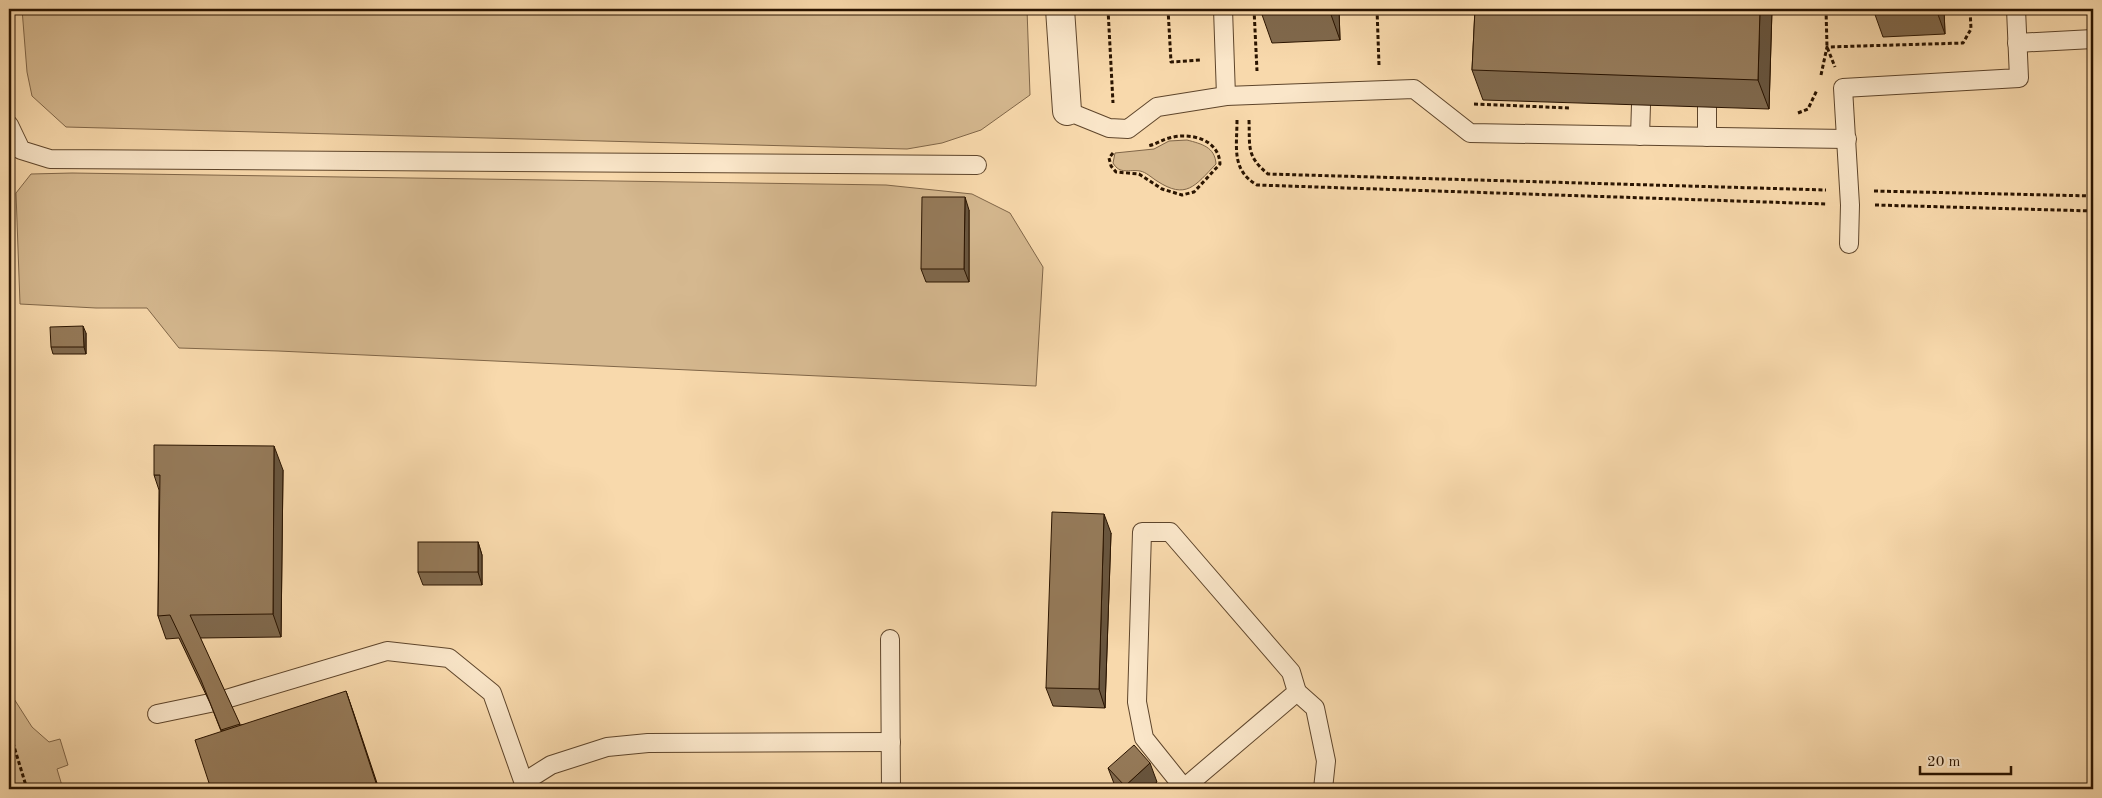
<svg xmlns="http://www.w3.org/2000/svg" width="2102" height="798" viewBox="0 0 2102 798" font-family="'Old Standard TT',serif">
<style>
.green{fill:#d5b88f;stroke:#806648}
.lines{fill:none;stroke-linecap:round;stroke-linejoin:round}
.service-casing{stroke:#5e452b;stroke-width:20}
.minor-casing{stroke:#5e452b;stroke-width:30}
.path{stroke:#2a1400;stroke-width:3;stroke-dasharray:4 2.5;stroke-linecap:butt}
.service{stroke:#fae6c9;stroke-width:18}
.minor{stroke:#fae6c9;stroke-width:28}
.wall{fill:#80694d;stroke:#2a1400}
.shaded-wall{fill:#68553e;stroke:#2a1400}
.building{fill:#957a59;stroke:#2a1400}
</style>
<rect width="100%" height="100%" fill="#f8d9ac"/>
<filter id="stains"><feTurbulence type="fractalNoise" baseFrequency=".004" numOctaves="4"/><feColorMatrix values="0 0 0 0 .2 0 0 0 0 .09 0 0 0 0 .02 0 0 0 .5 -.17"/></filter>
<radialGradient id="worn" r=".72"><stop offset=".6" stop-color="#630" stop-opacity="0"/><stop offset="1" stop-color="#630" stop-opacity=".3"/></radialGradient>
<g class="green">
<path d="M22 9H254L256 11 304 14 308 9H1027L1030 95 981 130 942 143 907 149 66 127 32 96 27 72Z"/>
<path d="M1187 140C1202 144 1215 147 1216 164 1195 186 1186 200 1157 181 1152 178 1146 172 1140 171 1129 169 1120 175 1113 163L1115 153 1154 149 1169 141Z"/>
<path d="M72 173 886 185 972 194 1010 213 1043 267 1036 386 278 351 179 348 147 308H96L20 304 16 193 31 174Z"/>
<path d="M9 691 32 727 49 742 60 739 68 765 57 769 63 789H9Z"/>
</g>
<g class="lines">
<g class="service-casing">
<g id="service">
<path d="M1223 9 1226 96"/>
<path d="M2017 43 2093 39"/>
<path d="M1067 111 1109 128 1128 129 1157 107 1226 96 1414 89 1470 133 1847 139"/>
<path d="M9 125 21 150 50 159 977 165"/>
<path d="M1640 136 1641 105"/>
<path d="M1707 137V107"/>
<path d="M1849 244 1850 205 1843 88 2019 78 2016 9"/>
<path d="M890 639 891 789"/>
<path d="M1297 692 1315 708 1326 761 1323 789"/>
<path d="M226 699 387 651 449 658 492 693 526 789"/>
<path d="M157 714 210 703"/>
<path d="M524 782 551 765 607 747 648 743 891 742"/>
<path d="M1182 789 1184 788 1297 692 1291 672 1170 532H1142L1137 702 1144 738 1184 788"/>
</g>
</g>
<g class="minor-casing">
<path id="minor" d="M1060 9 1067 111"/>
</g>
<g class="path">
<path d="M1108 9 1113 103"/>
<path d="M1168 9 1171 62 1201 60"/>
<path d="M1254 9 1257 71"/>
<path d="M1377 9 1379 65"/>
<path d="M1826 9 1827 47 1835 67"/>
<path d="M1821 75 1827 47 1963 43 1971 29 1970 9"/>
<path d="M1474 104 1570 108"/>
<path d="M1798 113 1808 109 1817 90"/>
<path d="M1237 120C1237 147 1231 170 1257 185L1826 204"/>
<path d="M1249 120C1250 147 1246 156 1268 174L1826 190"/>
<path d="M1113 153 1109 158 1111 166 1116 172 1139 174 1162 189 1182 195 1194 192 1220 164C1219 139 1190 132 1169 138 1161 140 1155 145 1147 146"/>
<path d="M1874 191 2093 196"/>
<path d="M1875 205 2093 211"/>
<path d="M9 730 27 789"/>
</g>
<use href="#service" class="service"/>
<use href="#minor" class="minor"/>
</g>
<g class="wall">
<path d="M1260 9H1339L1340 40 1272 43Z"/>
<path d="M1475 9H1772L1769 109 1483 100 1472 70Z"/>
<path d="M1873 9H1944L1945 34 1883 37Z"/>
<path d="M969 210V282H926L921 269Z"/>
<path d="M86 333V354H53L51 347Z"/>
<path d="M283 470 281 637 200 638 240 725 354 714 221 731 210 703 179 638 166 639 158 616 159 490 154 475Z"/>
<path d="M1111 533 1105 708 1053 706 1046 688Z"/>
<path d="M478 542 482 555V585H423L418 572Z"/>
<path d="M1108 768 1157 782 1148 789H1117L1115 786Z"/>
</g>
<g class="shaded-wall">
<path d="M1329 9H1339L1340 40Z"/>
<path d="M1760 9H1772L1769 109 1758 80Z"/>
<path d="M1936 9H1944L1945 34Z"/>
<path d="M965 197 969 210V282L964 269Z"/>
<path d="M83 326 86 333V354L84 347Z"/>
<path d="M274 446 283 470 281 637 273 614Z"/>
<path d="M1104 514 1111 533 1105 708 1099 689Z"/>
<path d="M478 542 482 555V585L478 572Z"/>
<path d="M346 691 354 714 379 789H378Z"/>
<path d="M1150 763 1157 782 1148 789H1126L1125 786Z"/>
</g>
<g class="building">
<path d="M1475 9H1760L1758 80 1472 70Z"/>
<path d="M922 197H965L964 269H921Z"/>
<path d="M83 326 84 347H51L50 327Z"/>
<path d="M154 445 274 446 273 614 190 615 240 724 221 730 201 680 170 615 158 616 160 475H154Z"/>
<path d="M1052 512 1104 514 1099 689 1046 688Z"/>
<rect x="418" y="542" width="60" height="30"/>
<path d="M346 691 378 789H211L195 740Z"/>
<path d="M1134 745 1150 763 1125 786 1108 768Z"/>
</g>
<rect width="2102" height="798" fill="none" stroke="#f8d9ac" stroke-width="30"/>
<rect x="10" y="10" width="2082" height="778" fill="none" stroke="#2a1400" stroke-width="2.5"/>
<rect x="15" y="15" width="2072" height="768" fill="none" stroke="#2a1400"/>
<path d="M1920 766v8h91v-8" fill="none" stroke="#2a1400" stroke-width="2.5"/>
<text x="1927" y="766" font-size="15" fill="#2a1400" stroke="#fae6c9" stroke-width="4" paint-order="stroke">20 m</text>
<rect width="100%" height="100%" filter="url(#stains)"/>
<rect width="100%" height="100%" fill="url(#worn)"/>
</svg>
